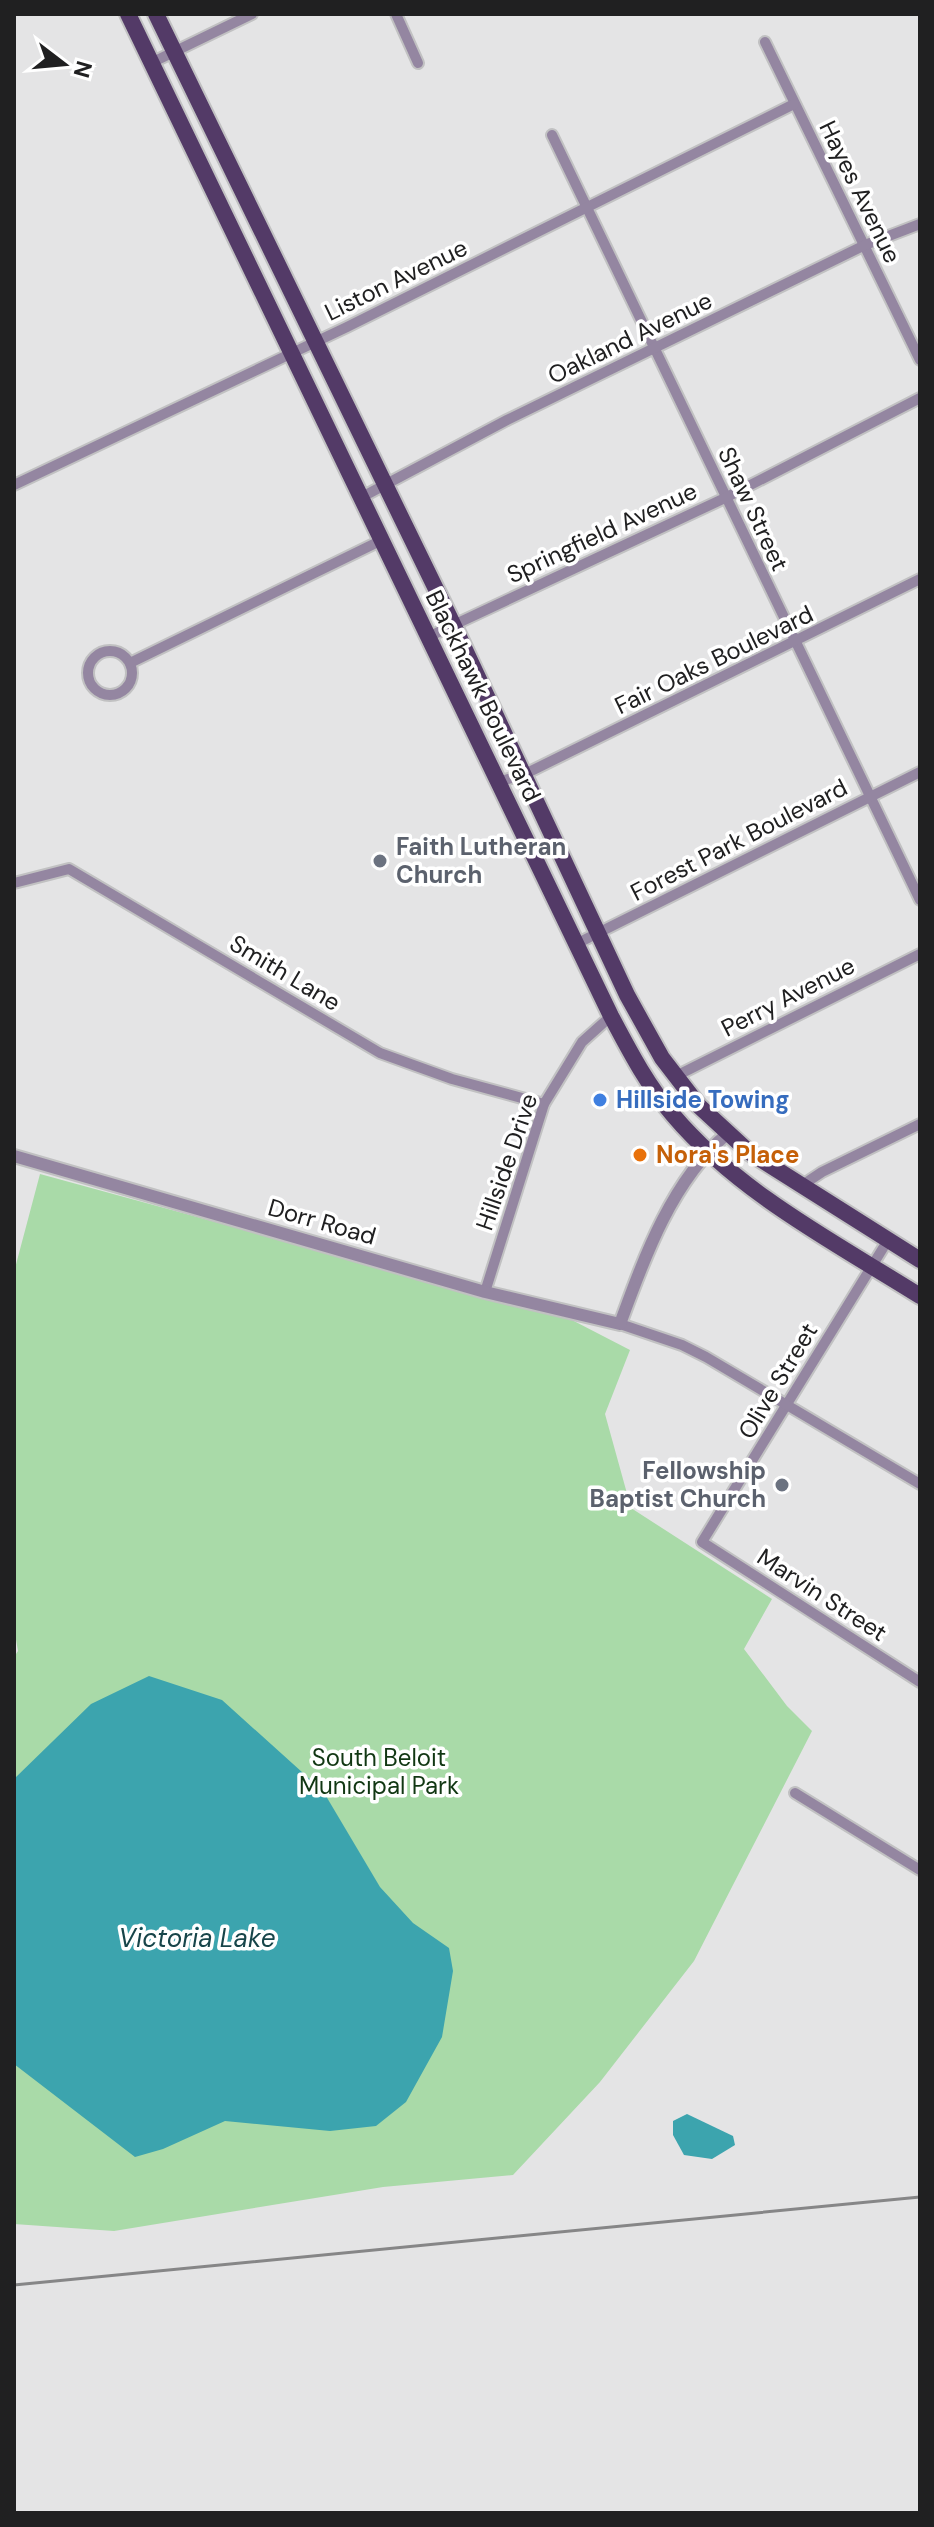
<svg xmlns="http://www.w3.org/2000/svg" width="934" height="2527" viewBox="0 0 934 2527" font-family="'DM Sans',sans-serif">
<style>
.green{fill:#a9daa8}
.water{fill:#3ca4ae}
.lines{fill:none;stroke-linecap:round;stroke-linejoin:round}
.minor-casing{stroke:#c1c1c2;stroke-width:14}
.tertiary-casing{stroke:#c1c1c2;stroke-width:16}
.primary-casing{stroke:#c1c1c2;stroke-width:20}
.minor{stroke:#9486a1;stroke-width:10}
.tertiary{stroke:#9486a1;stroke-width:12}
.primary{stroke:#533a67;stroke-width:16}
.rail{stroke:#868687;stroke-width:3}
.worship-dot{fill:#6b7280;stroke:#fff;stroke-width:3}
.shop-dot{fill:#3f7fe0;stroke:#fff;stroke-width:3}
.food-dot{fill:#e8710a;stroke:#fff;stroke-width:3}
.labels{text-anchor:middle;stroke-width:7;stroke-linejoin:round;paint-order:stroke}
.street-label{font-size:24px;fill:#202021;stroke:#fff}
.worship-label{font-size:24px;font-weight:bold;fill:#5b616d;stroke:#fff;text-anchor:start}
.shop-label{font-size:24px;font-weight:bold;fill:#366cbe;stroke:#fff;text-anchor:start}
.food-label{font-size:24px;font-weight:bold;fill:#c56008;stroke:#fff;text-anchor:start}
.park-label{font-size:24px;fill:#113713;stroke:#fff}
.water-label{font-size:26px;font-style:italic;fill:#17454a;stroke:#fff}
</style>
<rect width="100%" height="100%" fill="#e4e4e5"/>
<path class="green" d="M40 1174 570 1319 630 1350 605 1414 631 1508 772 1599 744 1649 787 1706 812 1731 694 1961 600 2082 513 2175 383 2187 114 2231 14 2224V1657L18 1651 14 1628V1272Z"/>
<g class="water">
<path d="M149 1676 222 1700 323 1791 380 1887 413 1923 449 1948 453 1971 442 2037 406 2102 376 2126 330 2131 225 2121 163 2149 135 2157 14 2064V1779L91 1704Z"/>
<path d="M687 2114 733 2136 735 2145 712 2159 684 2155 673 2135V2121Z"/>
</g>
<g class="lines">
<g class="minor-casing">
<g id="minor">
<path d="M396 14 418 63"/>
<path d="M765 42 920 360"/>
<path d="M151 63 252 14"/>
<path d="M552 135 920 900"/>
<path d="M14 485 347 327 794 104"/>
<path d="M362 497 507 420 865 245 920 224"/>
<path d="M428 637 725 498 920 398"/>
<circle cx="110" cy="673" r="22"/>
<path d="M130 663 382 540"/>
<path d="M498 782 525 774 920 579"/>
<path d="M14 883 69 869 380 1053 452 1079 544 1104"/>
<path d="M576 944 920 772"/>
<path d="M674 1077 920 954"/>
<path d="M801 1186 822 1172 920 1124"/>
<path d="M888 1240 702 1542 920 1682"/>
<path d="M485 1292 544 1104 582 1042 611 1016"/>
<path d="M620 1324 682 1345 706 1357 920 1484"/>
<path d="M795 1793 920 1870"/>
</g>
</g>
<g class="tertiary-casing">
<path id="tertiary" d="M14 1156 485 1292 620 1324C644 1258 672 1180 727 1134"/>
</g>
<g class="primary-casing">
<g id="primary">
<path d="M128 14 611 1016C629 1050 647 1085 673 1115 739 1193 834 1242 920 1296"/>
<path d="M156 14 453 624 627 995 662 1058 699 1106 749 1152 920 1260"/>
</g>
</g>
<use href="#minor" class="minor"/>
<use href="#tertiary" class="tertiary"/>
<use href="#primary" class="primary"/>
<path class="rail" d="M14 2285 920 2197"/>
</g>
<g class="worship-dot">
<circle cx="380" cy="861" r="8"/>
<circle cx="782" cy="1485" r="8"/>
</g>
<circle class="shop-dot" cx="600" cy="1100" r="8"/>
<circle class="food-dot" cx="640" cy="1155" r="8"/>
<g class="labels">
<g class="street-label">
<text transform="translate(860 192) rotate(64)" y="8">Hayes Avenue</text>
<text transform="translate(396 280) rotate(-26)" y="8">Liston Avenue</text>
<text transform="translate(630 338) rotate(-26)" y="8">Oakland Avenue</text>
<text transform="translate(753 509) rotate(65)" y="8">Shaw Street</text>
<text transform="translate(602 533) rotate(-25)" y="8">Springfield Avenue</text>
<text transform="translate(714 660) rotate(-26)" y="8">Fair Oaks Boulevard</text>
<text transform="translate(483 696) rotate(64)" y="8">Blackhawk Boulevard</text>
<text transform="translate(739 840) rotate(-27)" y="8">Forest Park Boulevard</text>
<text transform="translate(285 973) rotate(31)" y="8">Smith Lane</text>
<text transform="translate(788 997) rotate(-27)" y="8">Perry Avenue</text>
<text transform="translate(507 1162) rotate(-71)" y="8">Hillside Drive</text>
<text transform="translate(322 1222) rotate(16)" y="8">Dorr Road</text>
<text transform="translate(778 1381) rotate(-59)" y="8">Olive Street</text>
<text transform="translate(822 1595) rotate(33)" y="8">Marvin Street</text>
</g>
<g class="worship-label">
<text x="396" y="855">Faith Lutheran<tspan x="396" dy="28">Church</tspan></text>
<text x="766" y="1479" text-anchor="end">Fellowship<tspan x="766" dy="28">Baptist Church</tspan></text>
</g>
<g class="shop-label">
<text x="616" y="1108">Hillside Towing</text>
</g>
<g class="food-label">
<text x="656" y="1163">Nora's Place</text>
</g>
<g class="park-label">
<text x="379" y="1766">South Beloit<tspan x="379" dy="28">Municipal Park</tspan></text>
</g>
<g class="water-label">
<text x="197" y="1947">Victoria Lake</text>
</g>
</g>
<rect width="934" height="2527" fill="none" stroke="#202021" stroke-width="32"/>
<g transform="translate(64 64) rotate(106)" stroke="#ffffff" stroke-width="6" paint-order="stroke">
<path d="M0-6L14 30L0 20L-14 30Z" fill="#202021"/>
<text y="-12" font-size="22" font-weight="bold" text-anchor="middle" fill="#202021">N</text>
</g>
</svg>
